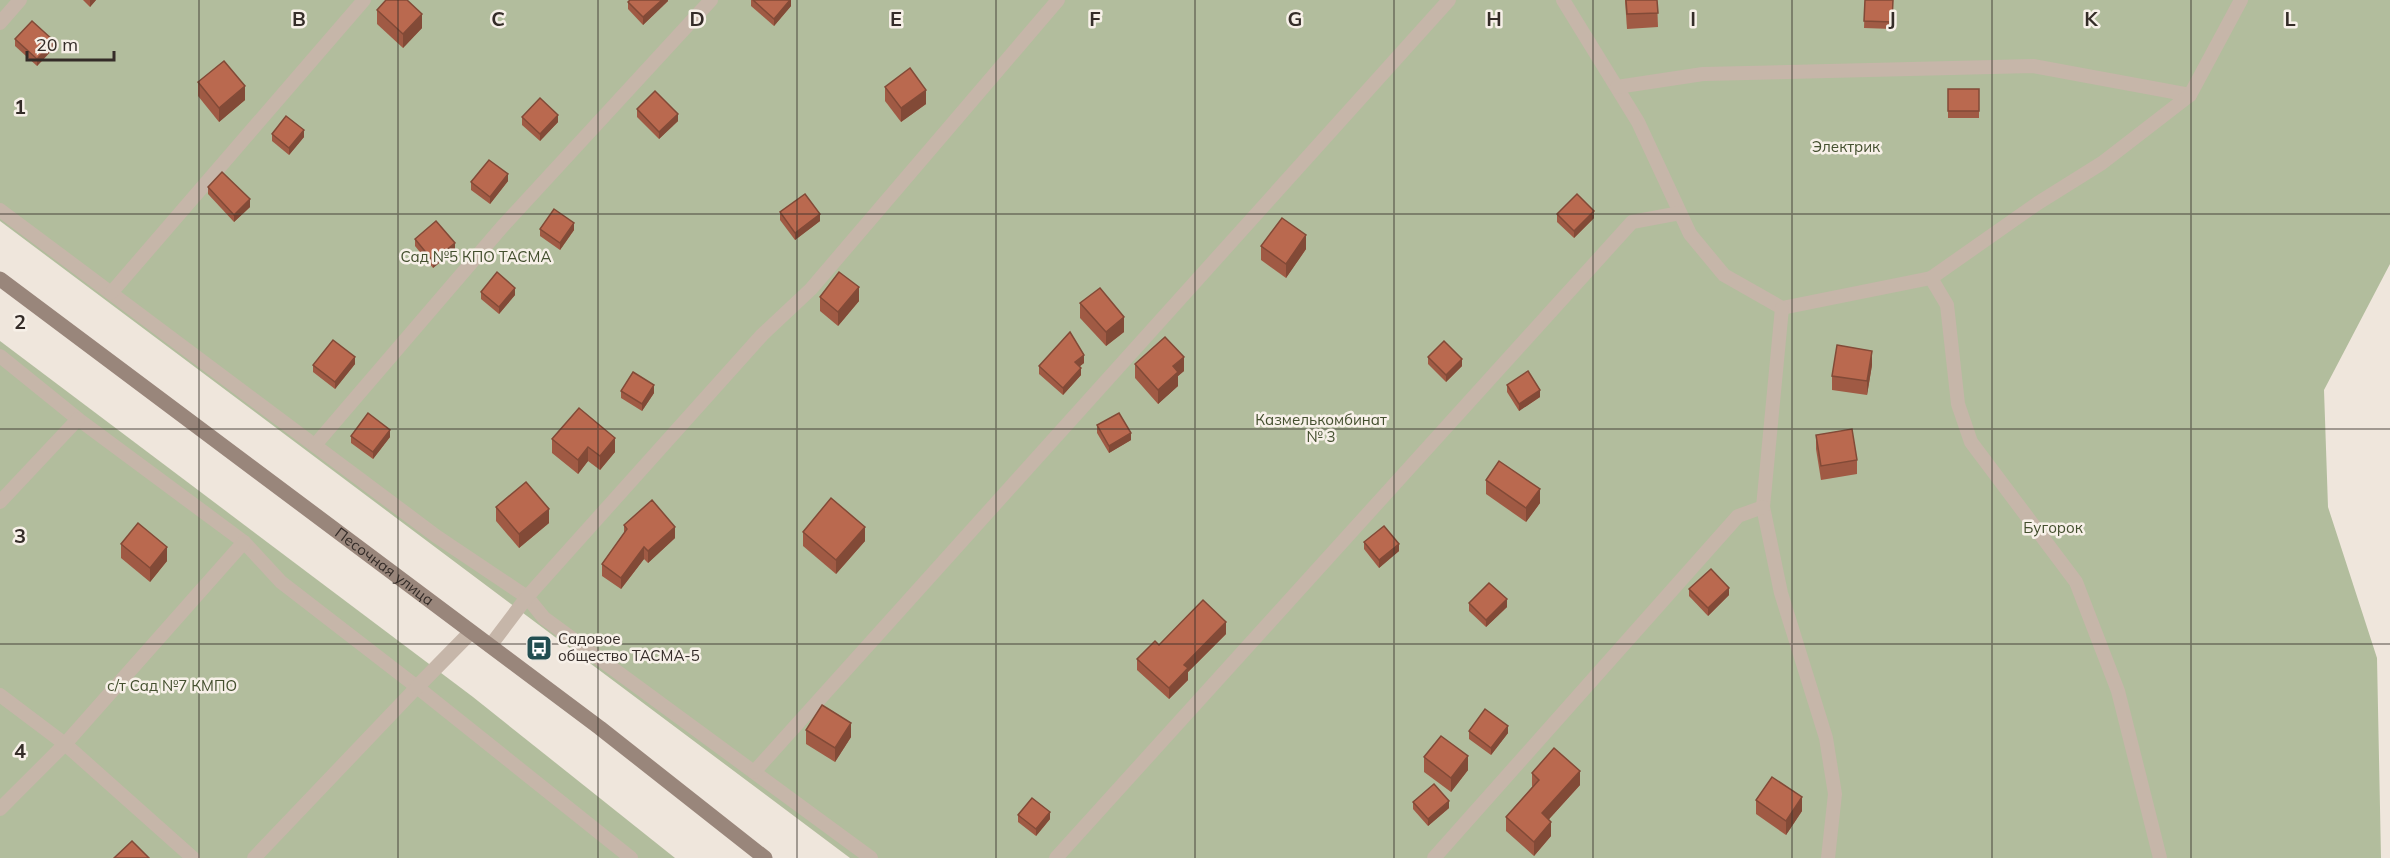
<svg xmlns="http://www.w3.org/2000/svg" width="2390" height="858" viewBox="0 0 2390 858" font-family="Mulish,sans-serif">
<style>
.green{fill:#b2bd9d}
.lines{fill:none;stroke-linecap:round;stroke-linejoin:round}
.lane{stroke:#c6b6a9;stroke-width:14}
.street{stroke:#c6b6a9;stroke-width:15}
.secondary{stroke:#99867b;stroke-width:15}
.wall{fill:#a05a44}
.shaded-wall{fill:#824a37}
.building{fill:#ba694f;stroke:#824a37;stroke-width:1.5}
.grid{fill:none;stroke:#342c28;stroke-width:1.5;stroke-opacity:0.55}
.labels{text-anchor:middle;stroke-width:5;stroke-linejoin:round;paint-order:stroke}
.park-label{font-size:15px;fill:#434f2e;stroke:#f7f0e8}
.street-label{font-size:15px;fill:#342c28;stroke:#f7f0e8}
.poi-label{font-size:15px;fill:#342c28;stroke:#f7f0e8;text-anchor:start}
.grid-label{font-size:20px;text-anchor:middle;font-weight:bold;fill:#342c28;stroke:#f7f0e8;stroke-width:5;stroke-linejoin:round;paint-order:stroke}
</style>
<rect width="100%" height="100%" fill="#efe6dc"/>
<g class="green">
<path d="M0 0H2390V264L2324 390 2328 507 2377 658 2381 858H850L0 221Z"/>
<path d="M0 341 473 697 675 858H0Z"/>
</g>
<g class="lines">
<g class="lane">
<path d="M1563 0 1638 122 1690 234 1724 275 1782 308 1931 278"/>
<path d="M0 23 20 0"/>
<path d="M1617 87 1703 74 2033 66 2190 95"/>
<path d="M0 210 436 536 527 597 544 618 871 858"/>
<path d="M111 293 364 0"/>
<path d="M1782 308 1763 507 1781 593 1826 738 1835 794 1828 858"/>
<path d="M0 356 78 419 244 542 281 582 417 687"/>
<path d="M315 445 502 227 711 0"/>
<path d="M0 502 78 419"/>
<path d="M490 646 527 597 762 335 811 289 1058 0"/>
<path d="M0 695 65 744 193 858"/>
<path d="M754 772 1449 0"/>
<path d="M0 809 65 744 244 542"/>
<path d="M254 858 417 687 631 858"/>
<path d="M1056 858 1632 222 1680 213"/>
<path d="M1434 858 1738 516 1763 507"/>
<path d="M2160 858 2118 691 2076 582 1971 442 1958 404 1947 305 1931 278 2038 203 2102 163 2190 95 2241 0"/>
</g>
<path class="street" d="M417 687 471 632"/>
<path class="secondary" id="s1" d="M0 279 600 728 765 858"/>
</g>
<g class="wall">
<path d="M83 0H96L90 7Z"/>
<path d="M668 0V1L643 25 628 9V2Z"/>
<path d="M751 0H791V6L774 26 751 6Z"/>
<path d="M1625 0H1657L1658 27 1627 29Z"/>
<path d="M1865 0H1893L1892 29 1864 28Z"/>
<path d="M377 10 422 28 403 48 377 24Z"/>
<path d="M15 39 54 48 37 66 15 46Z"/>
<path d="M198 82 245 100 219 122 198 96Z"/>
<path d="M885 87 926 104 901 122 885 101Z"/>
<rect x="1948" y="89" width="31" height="29"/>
<path d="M637 109 678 121 659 139 637 117Z"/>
<path d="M522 117 558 122 540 141 522 125Z"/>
<path d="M272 134 304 137 289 155 272 141Z"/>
<path d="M508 181 490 204 471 190V182Z"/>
<path d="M208 187 250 207 234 222 208 194Z"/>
<path d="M780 212 820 221 795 240 780 220Z"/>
<path d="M1557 214 1594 218 1574 238 1557 222Z"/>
<path d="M540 229 574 230 560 250 540 236Z"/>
<path d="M415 239 455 250 433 268 415 246Z"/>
<path d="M1261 246 1306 249 1286 278 1261 260Z"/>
<path d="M481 292 515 295 499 314 481 299Z"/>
<path d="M820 297 859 301 838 326 820 311Z"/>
<path d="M1080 303 1124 332 1106 346 1080 318Z"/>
<path d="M1428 357 1462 366 1446 382 1428 364Z"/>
<path d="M1084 363 1080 366 1081 375 1063 395 1039 374V366Z"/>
<path d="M355 364 335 389 313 372V365Z"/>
<path d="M1135 364 1184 371 1178 376V386L1158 404 1135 378Z"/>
<path d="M1872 365 1867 395 1832 390V376Z"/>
<path d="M1507 385 1540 397 1519 411 1507 392Z"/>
<path d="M621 391 654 393 642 411 621 398Z"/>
<path d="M1097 425 1131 440 1109 453 1097 433Z"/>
<path d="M1816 435 1857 460V474L1821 480 1816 449Z"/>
<path d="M351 436 390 437 373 459 351 443Z"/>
<path d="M552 439 615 452 600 470 588 461 578 474 552 453Z"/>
<path d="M1486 480 1540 503 1526 522 1486 494Z"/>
<path d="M496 507 549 523 519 548 496 521Z"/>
<path d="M624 525 675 538 648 563 644 559 621 589 602 576V564L624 533Z"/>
<path d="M803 532 865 541 836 574 803 546Z"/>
<path d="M1364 542 1399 551 1379 568 1364 549Z"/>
<path d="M121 544 167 561 150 582 121 558Z"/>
<path d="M1689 589 1729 595 1708 616 1689 596Z"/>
<path d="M1469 603 1507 607 1486 627 1469 611Z"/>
<path d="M1226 634 1188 672V680L1169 699 1137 670V659L1159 645Z"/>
<path d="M806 730 851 737 835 762 806 744Z"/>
<path d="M1469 731 1508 733 1491 755 1469 739Z"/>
<path d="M1424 757 1468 770 1451 792 1424 772Z"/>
<path d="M1532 773 1580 785 1549 819 1551 836 1534 856 1506 831V817L1532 787Z"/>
<path d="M1756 800 1802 811 1786 835 1756 814Z"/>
<path d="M1413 802 1449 808 1428 826 1413 809Z"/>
<path d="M1018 815 1050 819 1036 836 1018 822Z"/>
</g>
<g class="shaded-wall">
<path d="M90 0H96L90 7Z"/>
<path d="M662 0H668V1L643 25V17Z"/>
<path d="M790 0H791V6L774 26V19Z"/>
<path d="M422 14V28L403 48V34Z"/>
<path d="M54 41V48L37 66V59Z"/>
<path d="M245 86V100L219 122V108Z"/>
<path d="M926 90V104L901 122V108Z"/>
<path d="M678 114V121L659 139V132Z"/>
<path d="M558 115V122L540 141V134Z"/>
<path d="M304 130V137L289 155V148Z"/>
<path d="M508 174V181L490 204V197Z"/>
<path d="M250 199V207L234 222V215Z"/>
<path d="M1594 211V218L1574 238V231Z"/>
<path d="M820 214V221L795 240V233Z"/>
<path d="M574 223V230L560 250V243Z"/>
<path d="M1306 235V249L1286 278V264Z"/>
<path d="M455 243V250L433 268V261Z"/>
<path d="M859 287V301L838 326V312Z"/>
<path d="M515 288V295L499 314V307Z"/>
<path d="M1124 317V332L1106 346V332Z"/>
<path d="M1872 351V365L1867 395V381Z"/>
<path d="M1084 355V363L1075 370V362Z"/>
<path d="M355 357V364L335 389V382Z"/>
<path d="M1184 357V371L1178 376V386L1158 404V390L1173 366Z"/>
<path d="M1462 359V366L1446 382V375Z"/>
<path d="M1081 368V375L1063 395V388Z"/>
<path d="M654 385V393L642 411V404Z"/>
<path d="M1540 390V397L1519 411V404Z"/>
<path d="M390 430V437L373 459V452Z"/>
<path d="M1131 433V440L1109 453V446Z"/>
<path d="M615 438V452L600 470V456Z"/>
<path d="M588 447V461L578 474V460Z"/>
<path d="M1540 489V503L1526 522V508Z"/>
<path d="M549 509V523L519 548V534Z"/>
<path d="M675 527V538L648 563V551Z"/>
<path d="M865 527V541L836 574V560Z"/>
<path d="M1399 544V551L1379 568V560Z"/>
<path d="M167 547V561L150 582V568Z"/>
<path d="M644 547V559L621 589V578Z"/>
<path d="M1729 588V595L1708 616V608Z"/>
<path d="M1507 599V607L1486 627V620Z"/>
<path d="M1226 622V634L1188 672V680L1169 699V688L1184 665Z"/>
<path d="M851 723V737L835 762V748Z"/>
<path d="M1508 726V733L1491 755V748Z"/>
<path d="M1468 756V770L1451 792V778Z"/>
<path d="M1580 771V785L1542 827V813Z"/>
<path d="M1802 797V811L1786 835V821Z"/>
<path d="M1449 801V808L1428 826V819Z"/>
<path d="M1050 812V819L1036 836V829Z"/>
<path d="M1551 822V836L1534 856V842Z"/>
</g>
<g class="building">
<path d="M386 0H407L422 14 403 34 377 10Z"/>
<path d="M630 0H662L643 17 628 2Z"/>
<path d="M753 0H790L774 19Z"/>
<path d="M1626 0H1657L1658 13 1627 14Z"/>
<path d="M1865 0H1893L1892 22 1864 21Z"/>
<path d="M32 21 54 41 37 59 15 39Z"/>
<path d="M224 61 245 86 219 108 198 82Z"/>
<path d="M910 68 926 90 901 108 885 87Z"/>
<rect x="1948" y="89" width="31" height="22"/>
<path d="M655 91 678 114 659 132 637 109Z"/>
<path d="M540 98 558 115 540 134 522 117Z"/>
<path d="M286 116 304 130 289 148 272 134Z"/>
<path d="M489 160 508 174 490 197 471 182Z"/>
<path d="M222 172 250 199 234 215 208 187Z"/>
<path d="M805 194 820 214 795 233 780 212Z"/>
<path d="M1577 194 1594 211 1574 231 1557 214Z"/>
<path d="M554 209 574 223 560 243 540 229Z"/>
<path d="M1282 218 1306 235 1286 264 1261 246Z"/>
<path d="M436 221 455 243 433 261 415 239Z"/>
<path d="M497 272 515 288 499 307 481 292Z"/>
<path d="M839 272 859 287 838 312 820 297Z"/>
<path d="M1100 288 1124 317 1106 332 1080 303Z"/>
<path d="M1070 332 1084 355 1075 362 1081 368 1063 388 1039 366Z"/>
<path d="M1165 337 1184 357 1173 366 1178 372 1158 390 1135 364Z"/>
<path d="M333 340 355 357 335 382 313 365Z"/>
<path d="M1444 341 1462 359 1446 375 1428 357Z"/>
<path d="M1837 345 1872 351 1867 381 1832 376Z"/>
<path d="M1528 371 1540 390 1519 404 1507 385Z"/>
<path d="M633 372 654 385 642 404 621 391Z"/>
<path d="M579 408 615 438 600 456 588 447 578 460 552 439Z"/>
<path d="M368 413 390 430 373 452 351 436Z"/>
<path d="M1119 413 1131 433 1109 446 1097 425Z"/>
<path d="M1852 429 1857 460 1821 466 1816 435Z"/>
<path d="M1499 461 1540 489 1526 508 1486 480Z"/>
<path d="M526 482 549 509 519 534 496 507Z"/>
<path d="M831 498 865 527 836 560 803 532Z"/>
<path d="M652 500 675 527 648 551 644 547 621 578 602 564 627 529 624 525Z"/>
<path d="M138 523 167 547 150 568 121 544Z"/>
<path d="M1384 526 1399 544 1379 560 1364 542Z"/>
<path d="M1711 569 1729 588 1708 608 1689 589Z"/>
<path d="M1489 583 1507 599 1486 620 1469 603Z"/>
<path d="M1203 600 1226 622 1184 665 1188 668 1169 688 1137 659 1155 641 1159 645Z"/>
<path d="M822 705 851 723 835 748 806 730Z"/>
<path d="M1485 709 1508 726 1491 748 1469 731Z"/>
<path d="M1441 736 1468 756 1451 778 1424 757Z"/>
<path d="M1554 748 1580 771 1542 813 1551 822 1534 842 1506 817 1539 780 1532 773Z"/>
<path d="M1772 777 1802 797 1786 821 1756 800Z"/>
<path d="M1434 784 1449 801 1428 819 1413 802Z"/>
<path d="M1032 798 1050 812 1036 829 1018 815Z"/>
<path d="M132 841 149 858H114Z"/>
</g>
<path class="grid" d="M199 0V858M398 0V858M598 0V858M797 0V858M996 0V858M1195 0V858M1394 0V858M1593 0V858M1792 0V858M1992 0V858M2191 0V858M0 214H2390M0 429H2390M0 644H2390"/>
<defs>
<g id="bus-square" transform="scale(1.35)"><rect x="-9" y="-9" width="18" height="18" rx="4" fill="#224e51" stroke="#f7f0e8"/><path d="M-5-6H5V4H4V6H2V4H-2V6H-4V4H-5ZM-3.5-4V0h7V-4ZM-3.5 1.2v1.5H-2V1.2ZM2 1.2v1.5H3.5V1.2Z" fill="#fff"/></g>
</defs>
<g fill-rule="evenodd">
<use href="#bus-square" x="539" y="648"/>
</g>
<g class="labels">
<g class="park-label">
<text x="1846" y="152">Электрик</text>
<text x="476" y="262">Сад №5 КПО ТАСМА</text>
<text x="1321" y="425">Казмелькомбинат<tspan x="1321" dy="17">№ 3</tspan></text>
<text x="2053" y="533">Бугорок</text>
<text x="172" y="691">с/т Сад №7 КМПО</text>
</g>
<g class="street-label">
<text dy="5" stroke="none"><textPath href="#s1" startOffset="480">Песочная улица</textPath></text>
</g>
<g class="poi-label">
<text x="558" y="644">Садовое<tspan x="558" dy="17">общество ТАСМА-5</tspan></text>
</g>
</g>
<g class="grid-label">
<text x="299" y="26">B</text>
<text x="498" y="26">C</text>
<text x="697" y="26">D</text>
<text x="896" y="26">E</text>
<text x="1095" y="26">F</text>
<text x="1295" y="26">G</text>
<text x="1494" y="26">H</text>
<text x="1693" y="26">I</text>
<text x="1892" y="26">J</text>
<text x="2091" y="26">K</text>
<text x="2290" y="26">L</text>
<text x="20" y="114">1</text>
<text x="20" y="329">2</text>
<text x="20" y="543">3</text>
<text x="20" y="758">4</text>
</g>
<path d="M27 51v9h87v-9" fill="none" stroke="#342c28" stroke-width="3"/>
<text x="36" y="51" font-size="18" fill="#342c28" stroke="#f7f0e8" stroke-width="4.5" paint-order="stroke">20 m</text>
</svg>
